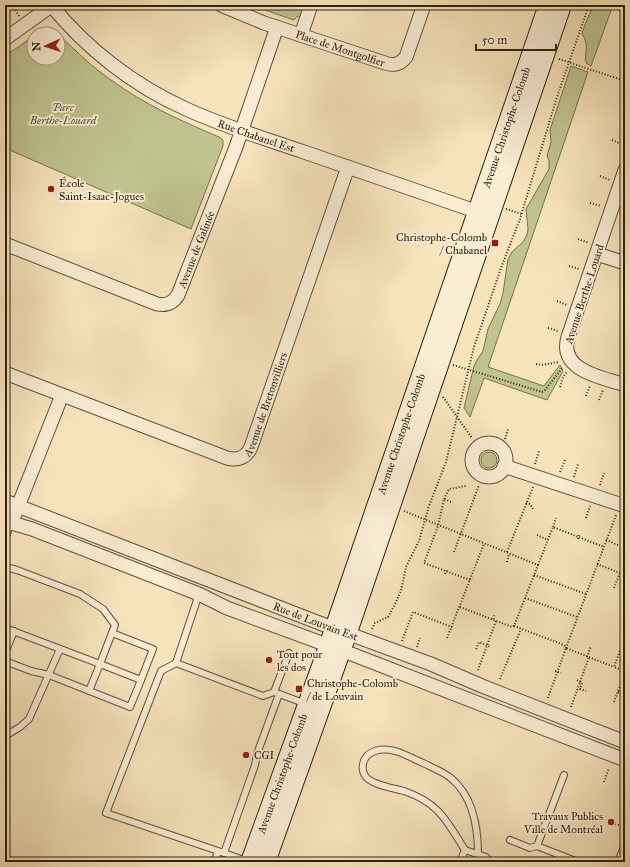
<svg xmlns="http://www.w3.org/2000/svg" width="630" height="867" viewBox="0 0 630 867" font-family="'IM FELL Great Primer',serif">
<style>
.green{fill:#bfc38f;stroke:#767250}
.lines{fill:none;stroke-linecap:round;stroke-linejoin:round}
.lane-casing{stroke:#5f523d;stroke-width:8}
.street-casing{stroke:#5f523d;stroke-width:15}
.secondary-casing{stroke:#2c2112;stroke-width:20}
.path{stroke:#2c2112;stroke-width:2;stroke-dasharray:1 2;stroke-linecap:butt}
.lane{stroke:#faedd4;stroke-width:6}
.street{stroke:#faedd4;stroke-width:13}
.secondary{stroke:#faedd4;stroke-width:18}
.poi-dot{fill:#8f2418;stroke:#faedd4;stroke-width:1.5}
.labels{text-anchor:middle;stroke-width:3.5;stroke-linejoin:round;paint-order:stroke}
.street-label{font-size:11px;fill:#2c2112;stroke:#faedd4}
.park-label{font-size:11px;font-style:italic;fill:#585238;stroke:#faedd4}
.poi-label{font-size:11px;fill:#2c2112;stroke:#faedd4;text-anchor:start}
</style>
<rect width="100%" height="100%" fill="#f7e4bd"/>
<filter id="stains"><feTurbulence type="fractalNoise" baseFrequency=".005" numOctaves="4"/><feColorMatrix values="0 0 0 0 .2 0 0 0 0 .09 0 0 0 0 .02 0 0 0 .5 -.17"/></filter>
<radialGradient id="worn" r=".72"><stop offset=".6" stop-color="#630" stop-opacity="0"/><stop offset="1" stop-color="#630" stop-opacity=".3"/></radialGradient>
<g class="green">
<path d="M260 5H305L301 17 298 16 294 20 262 9Z"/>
<path d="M594 5H613L591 66 586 63C584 52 590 45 582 34 584 26 590 12 594 5Z"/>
<path d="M58 34C75 50 92 67 111 80 144 104 181 121 219 137L223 140V146L191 229 5 148V56L34 36V58H58Z"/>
<path d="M571 66 588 72 488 367 544 386 560 365 563 371 547 400 484 378 470 417 464 408 474 366 477 360 483 351 488 329 500 304 503 293 508 259 512 252 523 242 527 235 528 229 526 209 549 169V161L547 156 551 142 550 130Z"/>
<circle cx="489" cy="460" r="8"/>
</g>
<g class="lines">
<g class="lane-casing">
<g id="lane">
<path d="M5 539 11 523"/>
<path d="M5 567 17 570 80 594 103 609 115 625 100 664 5 628"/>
<path d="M199 594 176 663 263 696 274 692"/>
<path d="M5 653 14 631"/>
<path d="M289 653 274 692 306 704"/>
<path d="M5 661 31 671 49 675 130 707 141 680"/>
<path d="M176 663 161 671 106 813 224 853"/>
<path d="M89 691 100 664 141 680 153 649 112 633"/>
<path d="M5 736 20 727 29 719 60 649"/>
<path d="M564 775 537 846 578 862"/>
<path d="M510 840 530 848 537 846"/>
<path d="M465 850C446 820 439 803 404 791 393 788 374 785 367 778 363 774 362 769 363 764 366 749 383 748 395 751 405 754 414 759 423 763 433 768 444 772 452 779 474 798 478 828 478 854"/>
<path d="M214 862 218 852"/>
<path d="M249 862 224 853 255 765 257 754 279 694"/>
<path d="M460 862 465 850 486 857 491 862"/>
<path d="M618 862 624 847"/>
</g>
</g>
<g class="street-casing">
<g id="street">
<path id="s1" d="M51 5C86 48 133 85 184 108 222 126 264 138 304 152 364 173 424 193 484 214"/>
<path id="s2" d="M221 5 264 23 385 63C394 66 400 65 406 57L424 5"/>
<path d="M301 35 311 5"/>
<path d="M5 39 51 6"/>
<path d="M625 170 568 337C558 371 602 377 625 385"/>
<path id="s3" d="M5 244 157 304C167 306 173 303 178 295L236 147 277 27"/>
<path d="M597 254 625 263"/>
<path id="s4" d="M5 373 227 458C238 461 247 457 251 447L348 167"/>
<circle cx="489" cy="460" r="17"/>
<path d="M504 466 625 506"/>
<path id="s5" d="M5 501 322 624 431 664 482 686 625 742"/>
<path d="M15 514 62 395"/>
<path d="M5 521 32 529 199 594 227 608 354 655 625 760"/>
</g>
</g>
<g class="secondary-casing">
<g id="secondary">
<path id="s6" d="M250 862 324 658 548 5"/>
<path d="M266 862 348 632 562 5"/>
</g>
</g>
<g class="path">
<path d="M12 5 19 16"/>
<path d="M559 59 625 81"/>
<path d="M622 114 625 115"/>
<path d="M612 140 623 145"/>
<path d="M600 176 610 180"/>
<path d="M590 203 601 206"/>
<path d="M506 209 522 214"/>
<path d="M578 239 589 243"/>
<path d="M569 266 579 269"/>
<path d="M557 301 567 305"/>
<path d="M548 328 558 331"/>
<path d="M536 364C544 366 550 363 559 362"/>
<path d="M453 365 542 392 545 390 563 367"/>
<path d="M560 387 563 377 567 372"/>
<path d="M586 396 590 386"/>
<path d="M443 397 472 438"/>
<path d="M599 400 603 390"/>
<path d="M505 439 508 429"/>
<path d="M535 464 539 451"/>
<path d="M560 472 565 460"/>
<path d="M574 477 578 464"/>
<path d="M600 485 604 473"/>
<path d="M444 499 449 489 466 486"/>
<path d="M451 502 444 499 438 526 424 563 470 580"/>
<path d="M526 503 530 504 533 509"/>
<path d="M404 511 538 565 514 626 564 645 566 648 616 515"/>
<path d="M586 518 590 506"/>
<path d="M553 527 556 518"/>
<path d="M537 535 548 540"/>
<path d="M578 539 579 534"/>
<path d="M606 540 618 545"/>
<path d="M454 552 479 485"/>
<path d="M507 552 533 487"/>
<path d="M507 562 509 554"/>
<path d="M597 564 625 575"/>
<path d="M538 565 553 527 604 547"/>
<path d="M445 574 447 569"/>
<path d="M534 575 586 594"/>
<path d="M614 588 620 573"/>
<path d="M525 598 577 617"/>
<path d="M460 607 512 627 514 626"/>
<path d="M493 619 495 614"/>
<path d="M372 629 375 623 388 617 394 606 401 591 406 567 419 541 429 506 446 462 474 347 501 268 520 219 556 100 589 5"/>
<path d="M625 637 614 667 625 671"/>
<path d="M447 638 484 544"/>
<path d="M402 641 413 612 452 627"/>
<path d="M417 647 420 638"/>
<path d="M476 649 479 642 491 647"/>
<path d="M587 657 591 646"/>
<path d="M478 670 496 621"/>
<path d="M555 671 561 673"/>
<path d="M500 679 521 629"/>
<path d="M577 680 582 683 580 689 586 691"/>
<path d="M618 692 625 695"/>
<path d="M548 698 566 648 614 667"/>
<path d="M614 702 625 673"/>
<path d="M571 707 589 657"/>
<path d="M604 782 609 768"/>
<path d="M615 824 625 827"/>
<path d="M5 856 23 862"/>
</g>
<use href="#lane" class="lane"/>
<use href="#street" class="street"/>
<use href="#secondary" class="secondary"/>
</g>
<g class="poi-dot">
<circle cx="51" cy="189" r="4"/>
<rect x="491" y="239" width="8" height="8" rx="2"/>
<circle cx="269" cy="660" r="4"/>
<rect x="295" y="685" width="8" height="8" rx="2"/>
<circle cx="246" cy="755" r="4"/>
<circle cx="611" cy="822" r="4"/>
</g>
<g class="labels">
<g class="street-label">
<text dy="4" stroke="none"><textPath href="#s2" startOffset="127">Place de Montgolfier</textPath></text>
<text dy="4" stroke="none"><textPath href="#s6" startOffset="778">Avenue Christophe-Colomb</textPath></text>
<text dy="4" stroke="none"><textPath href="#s1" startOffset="247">Rue Chabanel Est</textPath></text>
<text dy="4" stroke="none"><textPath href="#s3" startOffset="237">Avenue de Galinée</textPath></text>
<text transform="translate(584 294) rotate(-72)" y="4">Avenue Berthe-Louard</text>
<text dy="4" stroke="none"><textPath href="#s4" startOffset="312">Avenue de Bretonvilliers</textPath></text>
<text dy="4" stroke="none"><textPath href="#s6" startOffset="454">Avenue Christophe-Colomb</textPath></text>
<text dy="4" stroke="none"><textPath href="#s5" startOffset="333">Rue de Louvain Est</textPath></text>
<text dy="4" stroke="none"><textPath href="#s6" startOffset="94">Avenue Christophe-Colomb</textPath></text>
</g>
<g class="park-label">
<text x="63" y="111">Parc<tspan x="63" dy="13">Berthe-Louard</tspan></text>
</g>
<g class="poi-label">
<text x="59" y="187">École<tspan x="59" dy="13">Saint-Isaac-Jogues</tspan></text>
<text x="487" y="241" text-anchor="end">Christophe-Colomb<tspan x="487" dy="13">/ Chabanel</tspan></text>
<text x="277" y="658">Tout pour<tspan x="277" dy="13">les dos</tspan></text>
<text x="307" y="687">Christophe-Colomb<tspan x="307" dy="13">/ de Louvain</tspan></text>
<text x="254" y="759">CGI</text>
<text x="603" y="820" text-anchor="end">Travaux Publics<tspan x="603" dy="13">Ville de Montréal</tspan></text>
</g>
</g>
<rect width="630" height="867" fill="none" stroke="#f7e4bd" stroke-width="20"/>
<rect x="6" y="6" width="618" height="855" fill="none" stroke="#2c2112" stroke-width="2"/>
<rect x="10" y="10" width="610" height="847" fill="none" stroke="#2c2112"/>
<g transform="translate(46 46) rotate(267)"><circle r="19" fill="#faedd4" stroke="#a89b86"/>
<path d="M0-3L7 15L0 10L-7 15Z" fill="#8f2418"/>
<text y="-6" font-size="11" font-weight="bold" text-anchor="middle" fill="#2c2112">N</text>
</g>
<path d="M476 44v6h80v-6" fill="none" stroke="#2c2112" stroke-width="2"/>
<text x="482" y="44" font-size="12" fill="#2c2112" stroke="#faedd4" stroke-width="3" paint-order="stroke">50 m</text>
<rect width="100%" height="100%" filter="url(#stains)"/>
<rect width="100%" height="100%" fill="url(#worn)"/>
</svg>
